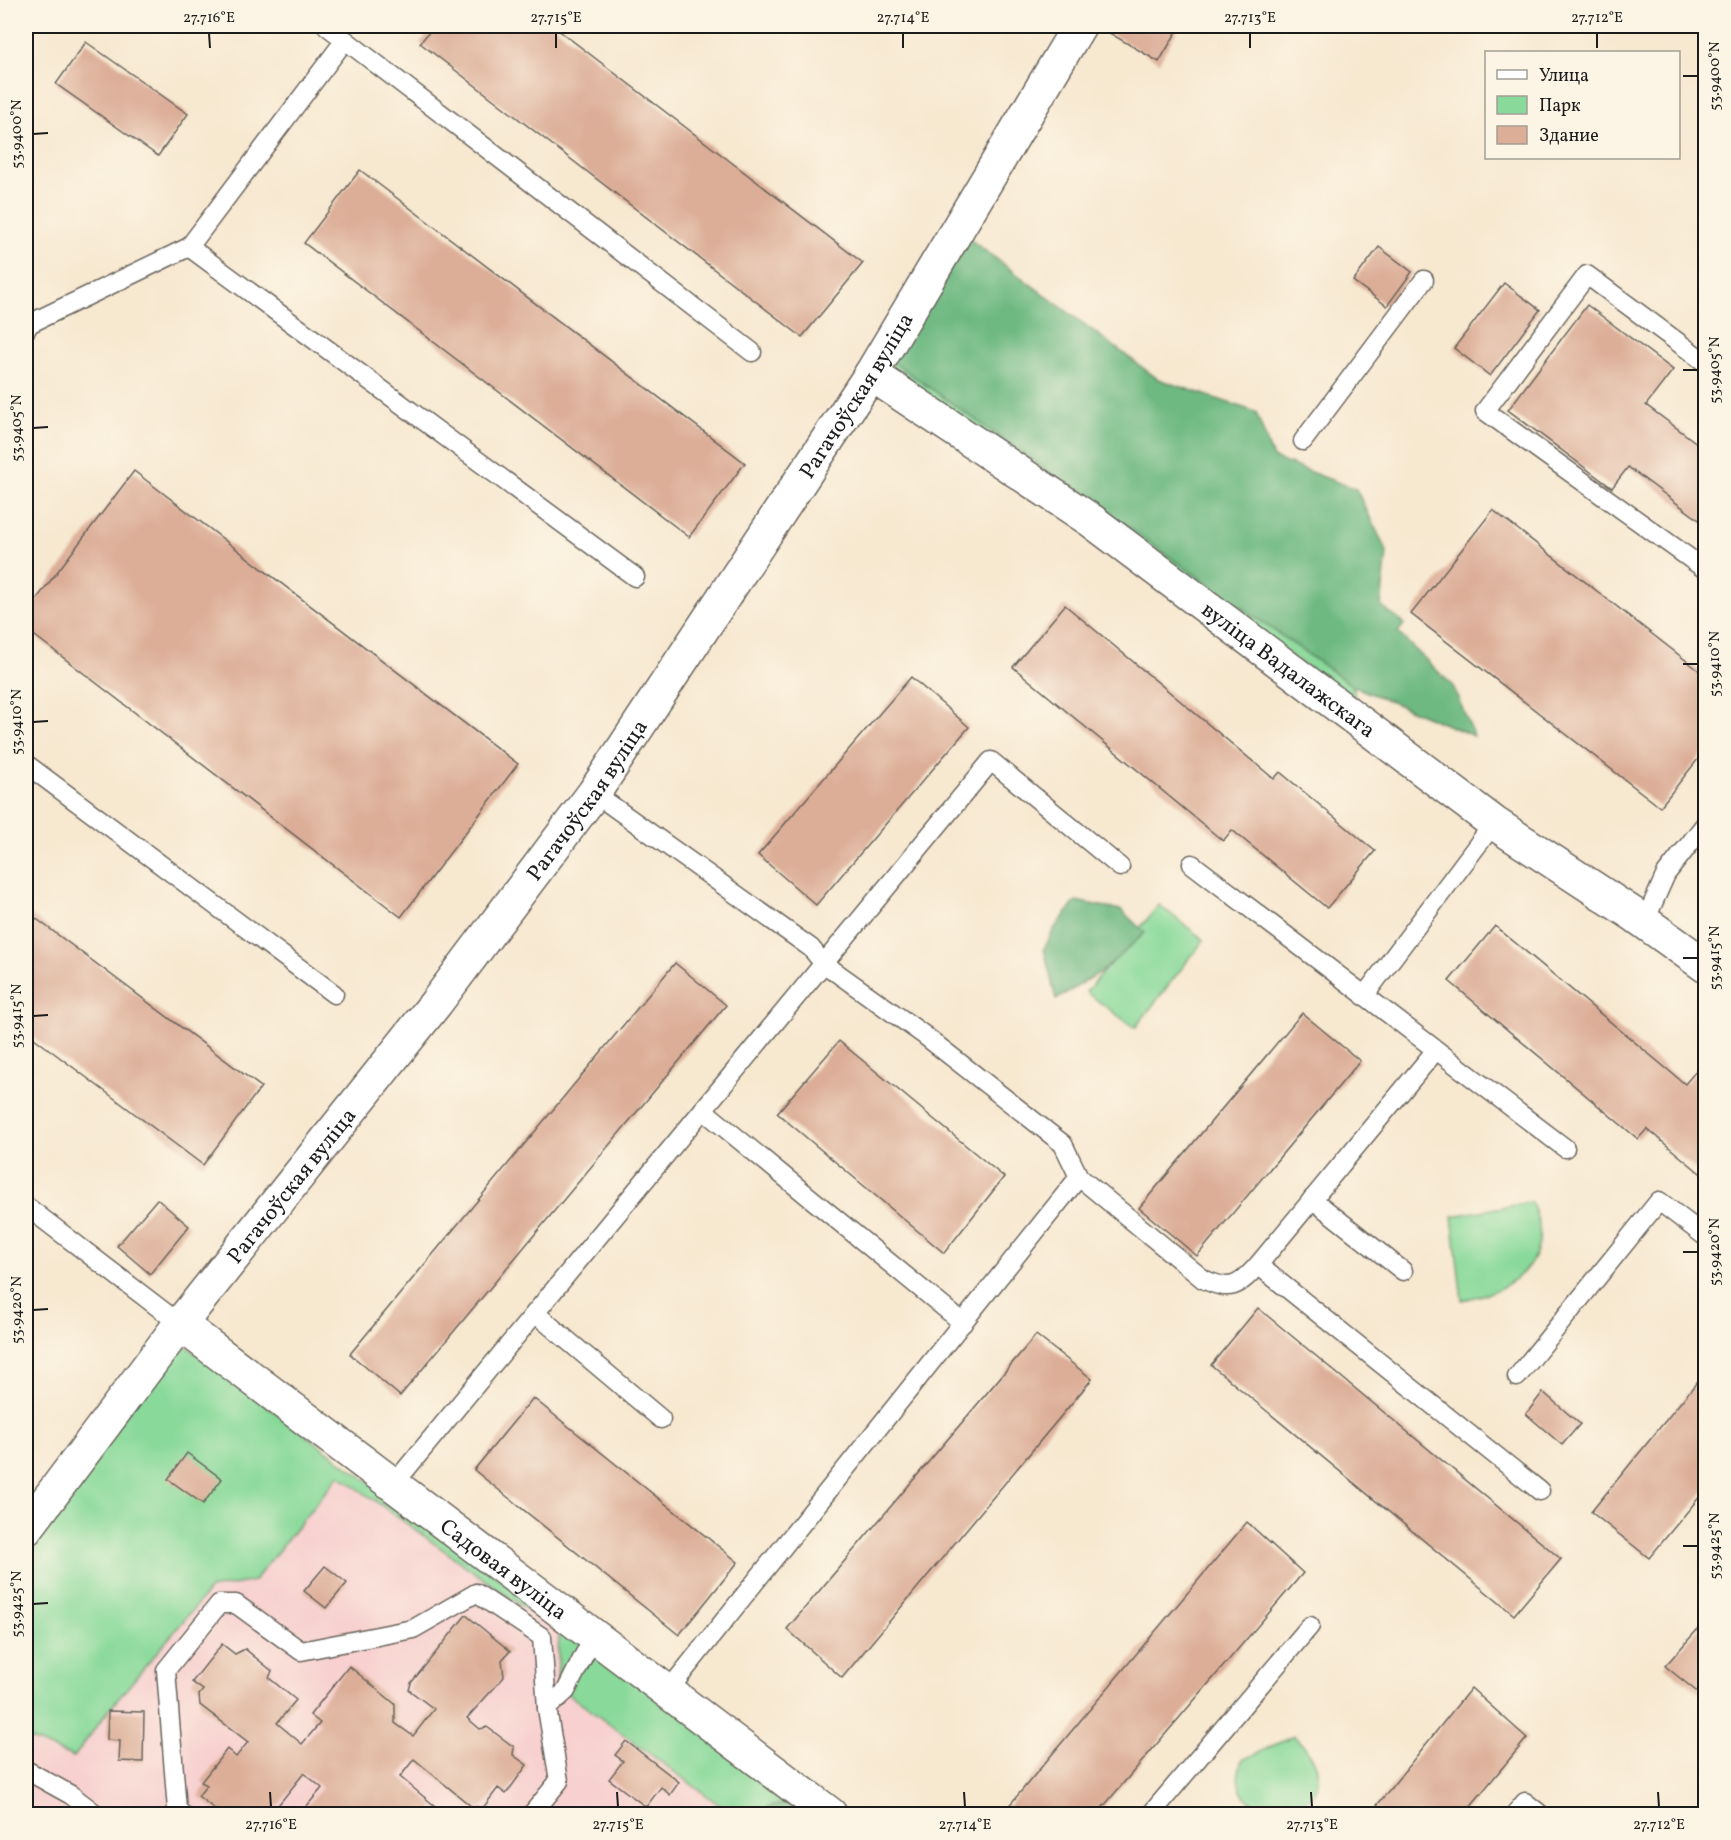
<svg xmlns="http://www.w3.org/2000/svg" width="1731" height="1840" viewBox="0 0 1731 1840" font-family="Vollkorn,serif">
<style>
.built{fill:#f7d0cf}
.green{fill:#88d99a;stroke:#527a5b;stroke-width:1.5}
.forest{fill:#6eb982;stroke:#456a4f;stroke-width:1.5}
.building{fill:#dcad97}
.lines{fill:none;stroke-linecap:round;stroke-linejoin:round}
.lane-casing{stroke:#69635b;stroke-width:21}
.street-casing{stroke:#69635b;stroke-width:36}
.lane{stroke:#fff;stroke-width:18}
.street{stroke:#fff;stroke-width:33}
.ticks{fill:none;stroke:#1c1c1c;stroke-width:2}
.labels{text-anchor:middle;stroke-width:4.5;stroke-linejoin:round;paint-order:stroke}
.street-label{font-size:22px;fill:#1c1c1c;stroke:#fcf5e5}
.neatline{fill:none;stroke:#1c1c1c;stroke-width:2}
.ticks-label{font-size:15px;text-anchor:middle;fill:#1c1c1c}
</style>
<rect width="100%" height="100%" fill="#fcf5e5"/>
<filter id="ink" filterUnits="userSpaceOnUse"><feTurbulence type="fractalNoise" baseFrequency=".0167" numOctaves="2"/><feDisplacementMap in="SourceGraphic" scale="12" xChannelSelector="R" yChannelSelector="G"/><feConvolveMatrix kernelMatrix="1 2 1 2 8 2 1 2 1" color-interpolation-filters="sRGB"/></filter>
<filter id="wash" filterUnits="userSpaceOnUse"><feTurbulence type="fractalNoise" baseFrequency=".008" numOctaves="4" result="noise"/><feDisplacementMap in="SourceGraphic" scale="24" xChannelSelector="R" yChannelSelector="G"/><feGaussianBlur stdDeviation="1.35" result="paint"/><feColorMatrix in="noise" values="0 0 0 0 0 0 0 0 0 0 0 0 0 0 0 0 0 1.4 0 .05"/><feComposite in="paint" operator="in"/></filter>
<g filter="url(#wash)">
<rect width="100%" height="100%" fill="#f7e8d0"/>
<path class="built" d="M338 1475 559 1633 558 1686 732 1814H26V1738L74 1756 108 1711 210 1589 254 1581Z"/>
<g class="green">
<path d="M882 354 1353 686 1355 700 896 388Z"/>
<path d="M1159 905 1204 940 1135 1028 1086 992Z"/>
<path d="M1531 1202C1559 1258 1513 1292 1462 1300L1452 1216Z"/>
<path d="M182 1343 799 1801 769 1807 772 1814H732L557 1686 559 1633 339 1475 254 1581 210 1589 108 1711 74 1757 26 1738V1539Z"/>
<path d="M1294 1736C1378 1815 1213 1840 1242 1760Z"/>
</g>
<g class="forest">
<path d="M956 229 1158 379 1256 412 1273 458 1356 489 1387 552 1381 606 1404 624 1398 633 1453 686 1474 736 1353 686 882 354Z"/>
<path d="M1076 901 1121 910 1145 933 1105 969 1056 1000 1044 949 1054 929Z"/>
<path d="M799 1801 816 1814H772L768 1807Z"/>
</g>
<g id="blocks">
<g class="building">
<path d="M434 26H553L863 263 802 337 420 43Z"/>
<path d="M1109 26H1180L1159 62 1106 31Z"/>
<path d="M86 42 188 114 158 156 56 84Z"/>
<path d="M360 170 745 463 689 537 304 243Z"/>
<path d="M1379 247 1412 272 1387 306 1353 281Z"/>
<path d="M1504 283 1540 310 1490 376 1454 348Z"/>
<path d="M1587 305 1673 370 1646 405 1706 450V525L1628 467 1612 488 1508 410Z"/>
<path d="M134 471 518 764 401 917 26 629V613Z"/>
<path d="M1493 510 1706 676V749L1660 807 1411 614Z"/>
<path d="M1065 605 1274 779 1280 772 1375 851 1327 908 1232 830 1223 841 1013 667Z"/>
<path d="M911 677 969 727 816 905 758 855Z"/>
<path d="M26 911 261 1087 203 1165 26 1032Z"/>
<path d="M1495 926 1685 1084 1696 1071 1706 1079V1178L1647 1129 1638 1139 1449 981Z"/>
<path d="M675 963 726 1005 400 1396 350 1354Z"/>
<path d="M1302 1013 1360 1061 1197 1256 1139 1208Z"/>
<path d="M839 1041 1004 1177 944 1253 777 1113Z"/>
<path d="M157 1199 189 1226 150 1274 117 1246Z"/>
<path d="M1258 1308 1561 1559 1514 1615 1211 1365Z"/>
<path d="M1036 1335 1092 1379 842 1678 787 1629Z"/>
<path d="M1706 1371V1489L1649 1558 1591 1512Z"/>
<path d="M1543 1392 1580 1424 1562 1445 1526 1414Z"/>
<path d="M533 1398 738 1562 679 1635 474 1470Z"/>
<path d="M187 1453 222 1479 203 1504 168 1479Z"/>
<path d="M1247 1522 1303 1573 1097 1814H1002Z"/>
<path d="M325 1566 347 1583 326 1608 304 1591Z"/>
<path d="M466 1615 510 1651 502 1660 504 1677 467 1718 480 1729 487 1727 514 1747 513 1755 527 1765 506 1794 498 1788 483 1808 471 1806 414 1759 400 1777 435 1806 429 1814H300L322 1788 304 1773 271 1814H221L198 1796 207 1785 201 1782 227 1749 236 1757 248 1742 200 1705 199 1695 203 1690 192 1682 222 1644 235 1654 245 1649 272 1671 269 1678 296 1700 277 1723 302 1744 320 1723 310 1715 349 1666 395 1704V1723L413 1736 434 1709 409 1690 411 1683Z"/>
<path d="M1706 1620V1699L1665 1666Z"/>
<path d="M1471 1688 1527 1738 1464 1814H1370Z"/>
<path d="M108 1711 144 1712 143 1762 119 1761 120 1741 107 1740Z"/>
<path d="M626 1741 679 1782 670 1795 661 1787 646 1807 609 1779 623 1761 615 1755Z"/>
</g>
</g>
</g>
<g filter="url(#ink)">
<use href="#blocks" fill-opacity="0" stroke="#69635b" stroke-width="1.5"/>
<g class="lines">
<g class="lane-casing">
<g id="lane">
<path d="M327 26 752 352"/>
<path d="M189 247 635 577"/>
<path d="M26 330 29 324 189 247 345 40"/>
<path d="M1706 363 1587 275 1485 411 1706 570"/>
<path d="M1303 441 1424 280"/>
<path d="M26 764 334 994"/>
<path d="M594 793 811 948 823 963 924 1035 1063 1144 1079 1177 1203 1279C1231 1292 1238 1287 1258 1265L1436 1050"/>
<path d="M1192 864 1565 1148"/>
<path d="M1645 921 1666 874 1706 823"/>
<path d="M1364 996 1494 823"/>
<path d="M703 1110 963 1323"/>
<path d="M1312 1199 1403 1271"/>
<path d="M26 1206 180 1324"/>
<path d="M1258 1265 1540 1491"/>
<path d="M535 1313 661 1419"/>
<path d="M1517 1377 1659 1201 1706 1237"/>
<path d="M393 1485 991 761 1120 867"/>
<path d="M667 1692 1079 1177"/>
<path d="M547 1708 566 1691 585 1653 597 1640"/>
<path d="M26 1770 71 1795 96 1814"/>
<path d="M182 1814 177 1810 166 1670 219 1604H236L301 1651 413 1629 476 1593 542 1637 547 1708 559 1781 532 1814"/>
<path d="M1151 1814 1310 1626"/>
<path d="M1515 1814 1525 1802 1540 1814"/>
</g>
</g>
<g class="street-casing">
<g id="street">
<path id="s1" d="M871 374 1092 521 1494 823 1636 916 1706 966"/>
<path id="s2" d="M180 1324 830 1814"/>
<path id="s3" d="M26 1529 180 1324 436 1003 594 793 871 374 1079 26"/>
</g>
</g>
<use href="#lane" class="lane"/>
<use href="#street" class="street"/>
</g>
</g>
<path class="ticks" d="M209 33 210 48M556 33V48M903 33V48M1250 33V48M1597 33V48M1683 76H1698M33 134 48 133M1683 370H1698M33 428 48 427M1683 664H1698M33 722 48 721M1683 958H1698M33 1016 48 1015M1683 1252H1698M33 1310 48 1309M1683 1546H1698M33 1604 48 1603M270 1792 271 1807M617 1792 618 1807M964 1792 965 1807M1311 1792 1312 1807M1658 1792 1659 1807"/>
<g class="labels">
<g class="street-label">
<text dy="8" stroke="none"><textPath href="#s3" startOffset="1406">Рагачоўская вуліца</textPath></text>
<text dy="8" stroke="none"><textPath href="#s1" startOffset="512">вуліца Вадалажскага</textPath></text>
<text dy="8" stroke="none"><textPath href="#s3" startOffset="920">Рагачоўская вуліца</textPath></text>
<text dy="8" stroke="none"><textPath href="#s3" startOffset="434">Рагачоўская вуліца</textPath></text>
<text dy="8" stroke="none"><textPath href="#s2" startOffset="406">Садовая вуліца</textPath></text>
</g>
</g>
<rect width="1731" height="1840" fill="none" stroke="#fcf5e5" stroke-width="66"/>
<rect x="1485" y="51" width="195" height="108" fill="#fcf5e5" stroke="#a29e95" stroke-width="1.5"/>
<rect x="1497" y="70" width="30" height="9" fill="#ffffff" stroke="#a29e95" stroke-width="1.5"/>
<text x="1539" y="81" font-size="18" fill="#1c1c1c">Улица</text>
<rect x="1497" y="96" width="30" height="18" fill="#88d99a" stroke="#a29e95" stroke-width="1.5"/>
<text x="1539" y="111" font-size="18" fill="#1c1c1c">Парк</text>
<rect x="1497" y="126" width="30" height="18" fill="#dcad97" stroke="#a29e95" stroke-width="1.5"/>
<text x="1539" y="141" font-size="18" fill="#1c1c1c">Здание</text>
<rect x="33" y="33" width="1665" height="1774" class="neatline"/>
<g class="ticks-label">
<text x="209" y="22">27.716°E</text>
<text x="556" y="22">27.715°E</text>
<text x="903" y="22">27.714°E</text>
<text x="1250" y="22">27.713°E</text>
<text x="1597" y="22">27.712°E</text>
<text transform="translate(1714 76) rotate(-90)" y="5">53.9400°N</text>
<text transform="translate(16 134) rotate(-90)" y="5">53.9400°N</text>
<text transform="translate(1714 370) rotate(-90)" y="5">53.9405°N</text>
<text transform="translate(16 428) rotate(-90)" y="5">53.9405°N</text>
<text transform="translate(1714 664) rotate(-90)" y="5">53.9410°N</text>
<text transform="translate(16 722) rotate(-90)" y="5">53.9410°N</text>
<text transform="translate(1714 958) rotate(-90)" y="5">53.9415°N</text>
<text transform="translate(16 1016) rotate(-90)" y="5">53.9415°N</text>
<text transform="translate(1714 1252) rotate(-90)" y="5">53.9420°N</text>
<text transform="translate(16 1310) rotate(-90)" y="5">53.9420°N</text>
<text transform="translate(1714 1546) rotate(-90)" y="5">53.9425°N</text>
<text transform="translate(16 1604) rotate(-90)" y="5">53.9425°N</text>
<text x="271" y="1829">27.716°E</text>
<text x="618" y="1829">27.715°E</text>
<text x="965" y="1829">27.714°E</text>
<text x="1312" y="1829">27.713°E</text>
<text x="1659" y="1829">27.712°E</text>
</g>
</svg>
